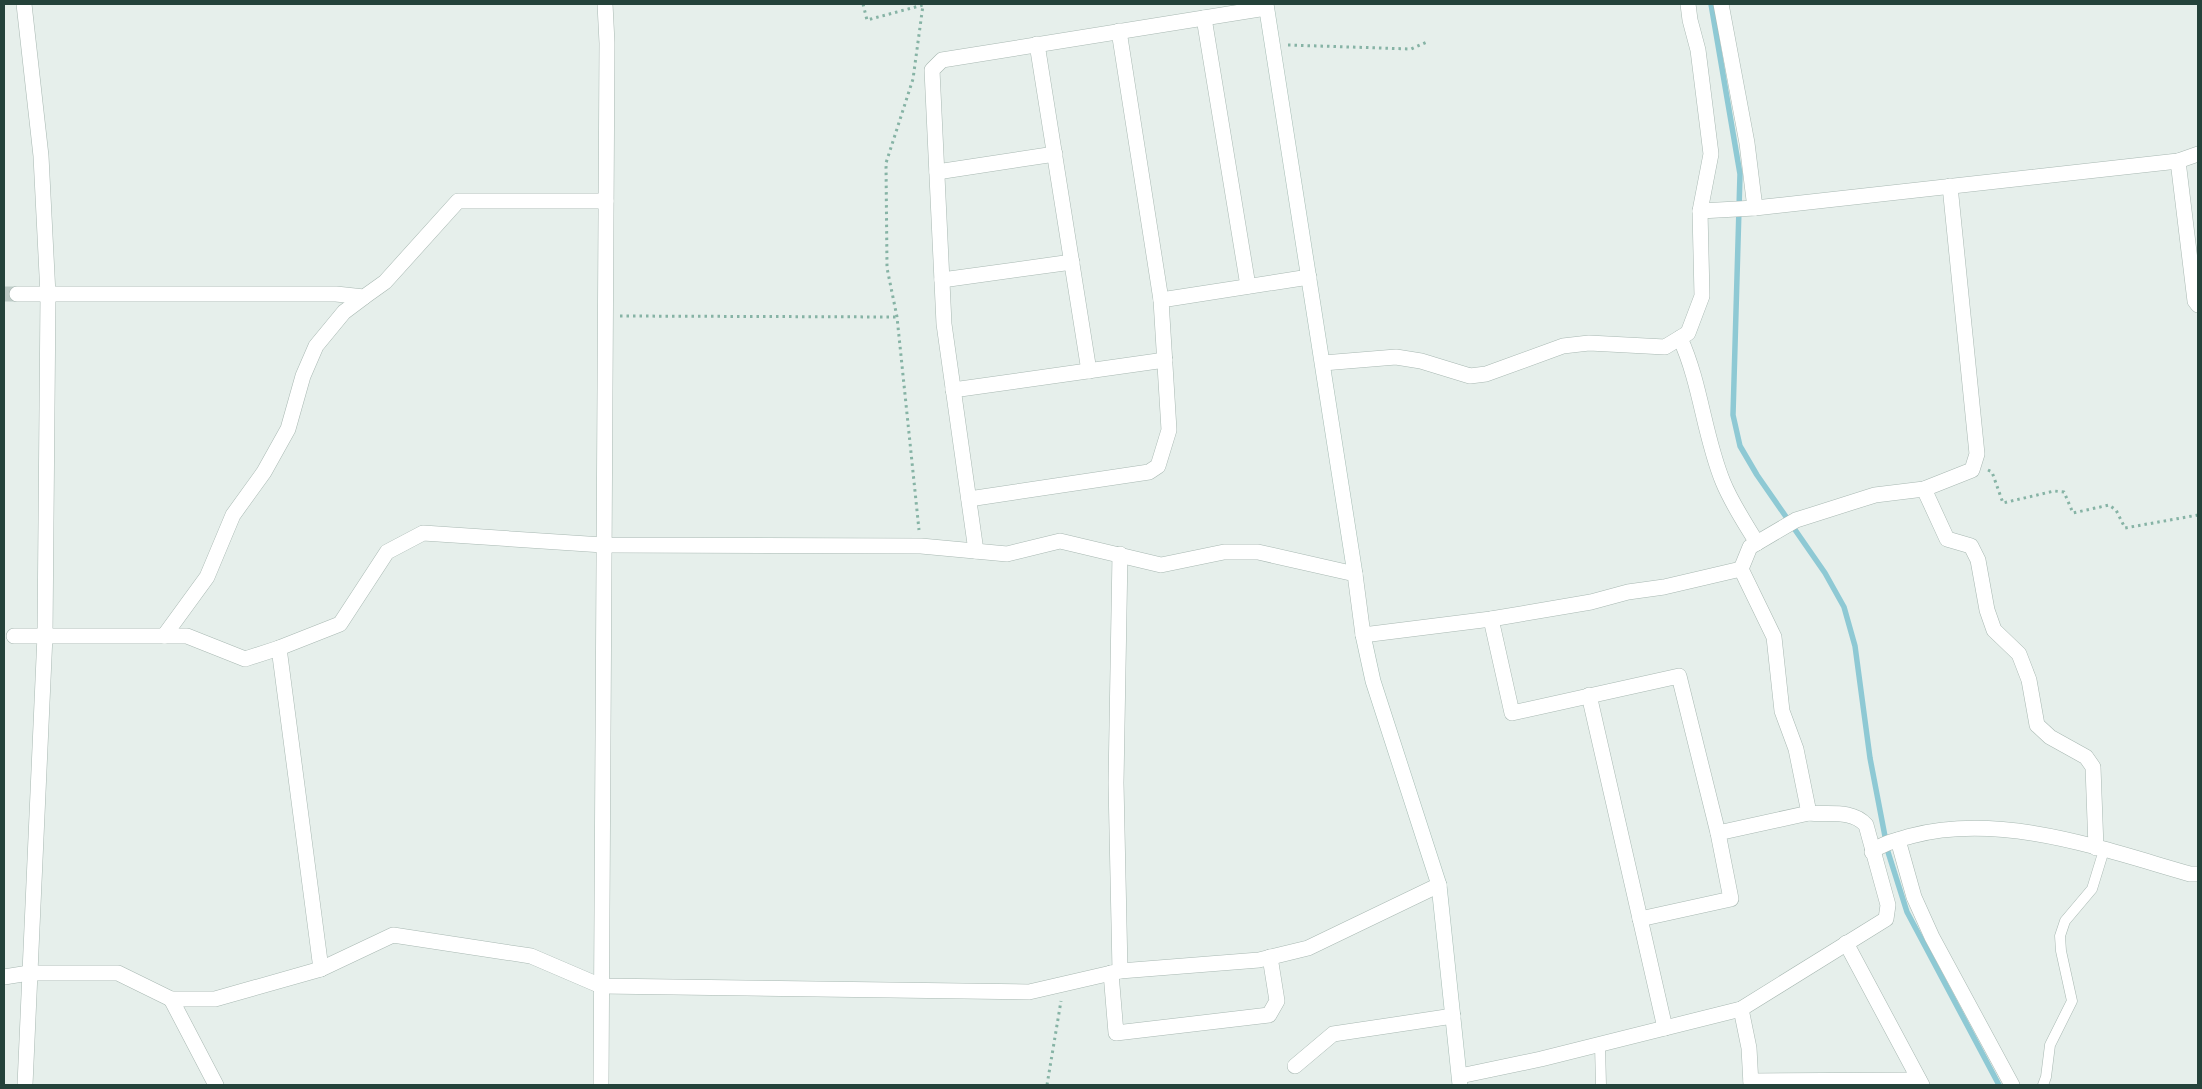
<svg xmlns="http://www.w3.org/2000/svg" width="2202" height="1089" viewBox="0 0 2202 1089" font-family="'Alegreya Sans',sans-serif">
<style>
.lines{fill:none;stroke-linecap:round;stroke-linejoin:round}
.stream{stroke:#8ec9d4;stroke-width:5.5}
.street-tunnel{stroke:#bfccc8;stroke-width:15;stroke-dasharray:15 8;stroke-linecap:butt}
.lane-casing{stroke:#a8b8b2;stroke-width:11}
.street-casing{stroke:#a8b8b2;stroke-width:16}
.secondary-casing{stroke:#a4bbb3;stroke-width:16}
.path{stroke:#86b3a5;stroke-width:3;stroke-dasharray:2.5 4;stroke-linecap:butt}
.lane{stroke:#fff;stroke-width:10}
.street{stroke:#fff;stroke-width:15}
.secondary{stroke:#fff;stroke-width:15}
</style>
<rect width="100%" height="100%" fill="#e6efeb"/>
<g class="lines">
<path class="stream" d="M1711 4 1740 174 1733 415 1740 446 1757 475 1825 573 1844 607 1855 646 1870 758 1888 852 1907 912 1999 1085"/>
<path class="street-tunnel" d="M4 294H17"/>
<g class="lane-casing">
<g id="lane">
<path d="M1600 1045 1601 1085"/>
<path d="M2043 1085 2046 1077 2050 1045 2072 1001 2061 951 2060 936 2065 921 2092 889 2104 850"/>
</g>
</g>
<g class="street-casing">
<g id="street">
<path d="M24 4 41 156 48 295 45 635 25 1085"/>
<path d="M1721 4 1747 143 1755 208"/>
<path d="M1204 18 1248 286"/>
<path d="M1037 44 1089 371"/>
<path d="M2178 161 2195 301 2198 305"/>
<path d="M937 172 1055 154"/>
<path d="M1700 211 1755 208 2178 161 2198 154"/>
<path d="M942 280 1072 262"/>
<path d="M17 294H336L364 297 385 282 458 201H606"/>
<path d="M1161 300 1309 277"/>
<path d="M1680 338C1701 384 1704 436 1723 482 1732 504 1745 523 1757 543"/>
<path d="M1323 363 1396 357 1421 361 1470 376 1486 374 1563 346 1589 343 1665 347 1688 333 1702 296 1700 211 1711 154 1698 50 1690 20 1688 4"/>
<path d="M953 390 1165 360"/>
<path d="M1924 489 1947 539 1971 546 1978 560 1987 610 1994 630 2019 654 2029 680 2037 725 2050 737 2086 757 2093 767 2096 848"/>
<path d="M969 499 1149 472 1158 466 1169 430 1161 300 1119 31"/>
<path d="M976 551 944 324 932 70 942 60 1266 8"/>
<path d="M1120 554 1116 783 1120 971"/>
<path d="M1491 619 1512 713 1679 676 1718 833 1809 813"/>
<path d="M14 636H187L245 659 279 648 340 624 387 552 423 533 603 545 921 546 1007 554 1060 541 1161 565 1224 552H1258L1355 574 1363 635 1491 619 1591 602 1628 592 1664 587 1741 569"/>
<path d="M164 636 207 577 233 515 264 472 288 429 303 376 316 346 344 312 364 297"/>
<path d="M279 648 321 969"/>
<path d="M1589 695 1665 1028"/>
<path d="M1898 840 1914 897 1932 937 2012 1085"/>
<path d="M1872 852C1883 843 1897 840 1911 836 2002 812 2102 849 2190 874H2198"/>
<path d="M1640 919 1731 899 1718 833"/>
<path d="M1846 943 1922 1085"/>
<path d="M1111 973 1116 1033 1269 1015 1277 1001 1270 957"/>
<path d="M4 977 29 973H118L171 999H215L321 969 393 935 531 956 601 986 1029 992 1120 971 1259 960 1308 948 1439 885"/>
<path d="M171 999 216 1085"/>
<path d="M1741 1009 1749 1048 1751 1085"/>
<path d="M1295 1066 1333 1034 1453 1016"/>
<path d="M1460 1076 1541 1059 1741 1009 1886 919 1888 905 1866 825C1852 809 1828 815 1809 813L1796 749 1782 711 1774 637 1741 569 1750 547 1796 520 1875 495 1924 489 1972 470 1977 454 1950 186"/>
<path d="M1751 1081 1919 1080"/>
<path d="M601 1085 607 43 605 4"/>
</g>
</g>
<g class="secondary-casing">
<g id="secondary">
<path d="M1266 4 1355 574"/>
<path d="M1363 635 1373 681 1439 885 1460 1085"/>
</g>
</g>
<g class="path">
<path d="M863 4 867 20 923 5 913 79 886 163 887 268 897 317 919 530"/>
<path d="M1288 45 1411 49 1429 41"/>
<path d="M620 316 897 317"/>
<path d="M1988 470 1992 472 2003 503 2054 491 2064 492 2073 513 2109 505 2116 510 2125 528 2198 515"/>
<path d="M1047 1085 1061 1001"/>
</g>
<use href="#lane" class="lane"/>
<use href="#street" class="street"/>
<use href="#secondary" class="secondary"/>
</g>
<rect width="2202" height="1089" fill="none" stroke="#24423a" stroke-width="10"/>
</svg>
